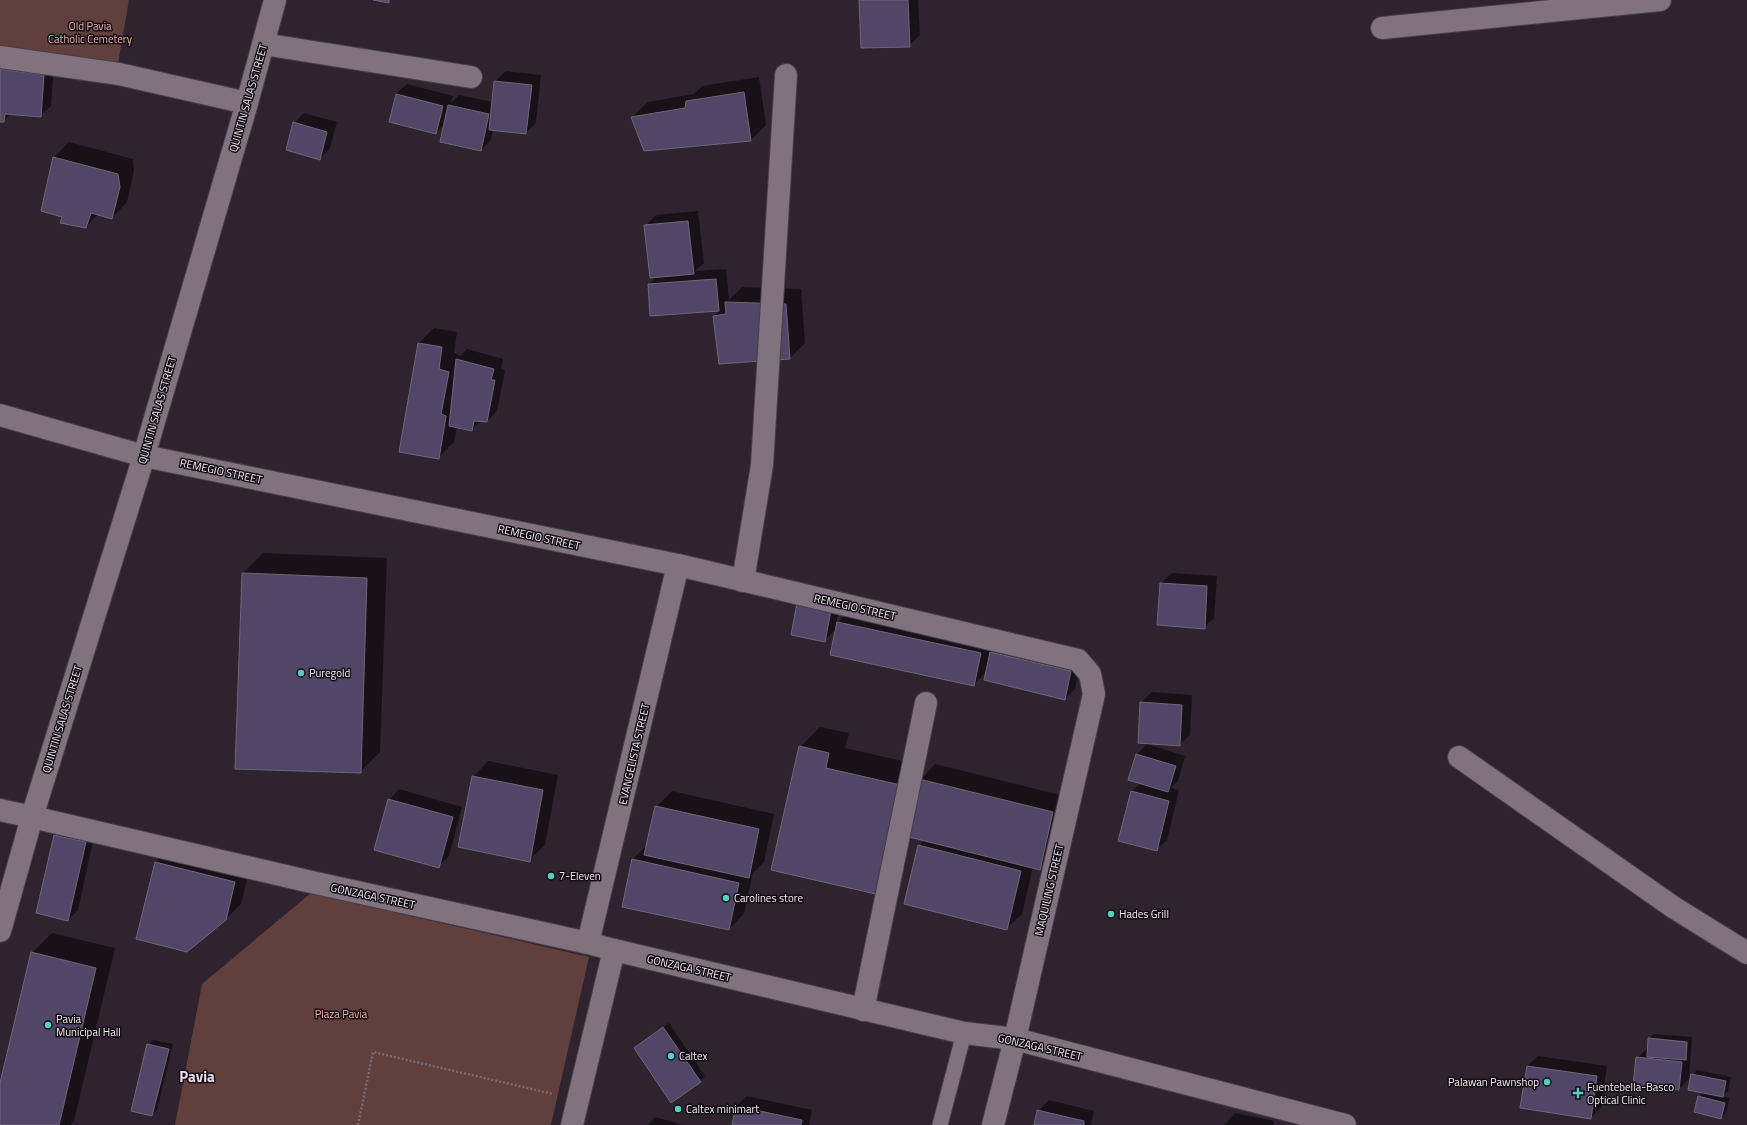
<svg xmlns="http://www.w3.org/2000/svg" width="1747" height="1125" viewBox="0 0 1747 1125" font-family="'Titillium Web',sans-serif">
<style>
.green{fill:#603f3d}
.shadow{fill:#0007}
.building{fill:#514667;stroke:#6d6879}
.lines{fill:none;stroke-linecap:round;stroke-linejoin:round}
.service-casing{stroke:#473e47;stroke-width:17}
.minor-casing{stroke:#473e47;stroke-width:24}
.tertiary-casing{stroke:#473e47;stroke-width:24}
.secondary-casing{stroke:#473e47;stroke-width:24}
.path{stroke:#756b75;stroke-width:2.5;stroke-dasharray:2 2;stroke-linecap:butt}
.service{stroke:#80727f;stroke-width:15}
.minor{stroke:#80727f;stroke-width:22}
.tertiary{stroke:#80727f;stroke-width:22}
.secondary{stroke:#80727f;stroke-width:22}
.poi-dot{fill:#56cec4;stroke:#130e13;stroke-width:1.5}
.labels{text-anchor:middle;stroke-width:3;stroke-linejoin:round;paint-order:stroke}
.park-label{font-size:11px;fill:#f8b0ac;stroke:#130e13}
.street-label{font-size:11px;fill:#f6eef6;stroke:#130e13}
.poi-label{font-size:11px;fill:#f6eef6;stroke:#130e13;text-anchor:start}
.district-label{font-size:15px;font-weight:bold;fill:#edddec;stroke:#130e13}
</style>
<rect width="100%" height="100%" fill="#2e232e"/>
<g class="green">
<path d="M0 0H129L117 69 0 52Z"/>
<path d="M311 893 589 957 551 1125H175L202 984Z"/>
</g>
<g class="shadow">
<path d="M860 0H918L920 35 909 46Z"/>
<path d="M0 58 54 65 51 106 40 116 11 113 4 121H0Z"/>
<path d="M506 71 541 75 536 123 526 133 493 129 491 140 481 150 445 124 436 133 390 121 396 94 407 84 453 96 451 103 459 95 493 102 495 81Z"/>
<path d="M759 77 766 125 751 140 632 117 648 102 694 94 702 86Z"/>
<path d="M304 113 337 122 330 148 320 159 294 123Z"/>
<path d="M69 142 133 159 134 171 127 202 112 218 98 214 86 227 63 217 54 157Z"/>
<path d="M698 211 704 263 695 271 726 269 729 300 742 287 801 289 805 343 790 358 714 316 720 310 651 315 649 285 657 276 645 226 656 215Z"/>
<path d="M434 328 457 332 454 353 460 356 467 349 503 359 501 369 505 370 497 411 487 421H481L472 429 457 426 454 442 438 458 400 452 419 343Z"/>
<path d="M263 553 387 558 380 752 360 772 243 573Z"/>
<path d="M1172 573 1217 576 1214 618 1204 628 1161 583Z"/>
<path d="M841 600 836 624 853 607 995 637 992 651 1002 642 1081 661 1075 689 1065 699 987 671 973 685 836 629 825 640 792 634Z"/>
<path d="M1152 692 1192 695 1190 735 1179 745 1141 702Z"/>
<path d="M820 727 849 733 845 748 924 766 922 778 935 764 1068 797 1055 853 1039 868 1033 867 1022 914 1006 929 919 846 924 840 908 836 800 747Z"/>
<path d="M1147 744 1185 756 1178 781 1170 788 1179 790 1167 840 1156 850 1132 791 1141 783 1137 754Z"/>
<path d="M488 761 558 775 545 845 529 860 473 777Z"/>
<path d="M399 789 462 807 449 856 439 866 389 800Z"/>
<path d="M672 791 774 814 764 862 753 873 744 914 729 929 633 859 648 844 656 807Z"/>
<path d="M65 825 95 832 78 910 68 920 37 912 55 835Z"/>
<path d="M171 847 250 867 241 904 225 920 156 862Z"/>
<path d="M52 933 115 948 74 1121 71 1125H0V1087L32 953Z"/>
<path d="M669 1023 705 1076 700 1081 635 1048Z"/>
<path d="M1653 1034 1692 1037 1689 1079 1679 1089 1637 1058 1648 1048 1649 1039Z"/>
<path d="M153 1040 173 1044 157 1110 152 1115 148 1045Z"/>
<path d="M1538 1056 1607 1066 1601 1107 1591 1118 1527 1066Z"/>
<path d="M1697 1070 1731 1077 1728 1091 1722 1096 1730 1098 1726 1113 1721 1118 1699 1097 1703 1092 1692 1075Z"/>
<path d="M747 1096 812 1110 809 1125H733L736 1106Z"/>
<path d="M1049 1100 1094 1111 1091 1125H1035L1038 1111Z"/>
<path d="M1235 1113 1274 1121 1273 1125H1224Z"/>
<path d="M655 1117 684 1125H648Z"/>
</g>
<g class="building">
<path d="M373 0H389V3Z"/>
<path d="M859 0H908L910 47 861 48Z"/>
<path d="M0 69 44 75 41 117 5 114 4 122H0Z"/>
<path d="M494 81 532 85 526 134 489 130Z"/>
<path d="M744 92 751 141 644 151 631 117 685 108 686 101Z"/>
<path d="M396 94 443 106 436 134 389 122Z"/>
<path d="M448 105 489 114 481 151 440 142Z"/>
<path d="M293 122 327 132 320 160 286 150Z"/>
<path d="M53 157 118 174 120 187 112 219 91 213 86 228 60 223 62 217 41 211Z"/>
<path d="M688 221 694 274 650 278 644 225Z"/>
<path d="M716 279 719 311 650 316 648 284Z"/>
<path d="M725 302 786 304 790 359 719 364 713 316 726 314Z"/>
<path d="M418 343 442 347 439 369 449 372 441 414 446 416 439 459 399 452Z"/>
<path d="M456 359 494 369 491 380H495L487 422 474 421 472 431 449 426Z"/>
<path d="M242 573 367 578 361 773 235 769Z"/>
<path d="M1160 583 1207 586 1205 629 1157 625Z"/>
<path d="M797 603 831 610 825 642 791 635Z"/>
<path d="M837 622 981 653 974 686 830 655Z"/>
<path d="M990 652 1071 671 1065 700 984 680Z"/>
<path d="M1140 702 1182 705 1180 746 1138 743Z"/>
<path d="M799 746 829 753 826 768 905 786 880 895 771 870Z"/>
<path d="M1136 754 1176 766 1168 792 1128 780Z"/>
<path d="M472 776 543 790 530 862 458 847Z"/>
<path d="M919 779 1053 812 1040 870 905 836Z"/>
<path d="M1131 791 1169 801 1157 851 1118 841Z"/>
<path d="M388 799 453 817 439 868 374 850Z"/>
<path d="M655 806 759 829 749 878 644 855Z"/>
<path d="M54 835 86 842 68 921 36 913Z"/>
<path d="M918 845 1021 871 1007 930 904 904Z"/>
<path d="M632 859 739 883 729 930 622 907Z"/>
<path d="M155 862 235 882 226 920 187 952 136 939Z"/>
<path d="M31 952 96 968 59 1125H0V1083Z"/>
<path d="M663 1027 701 1082 671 1103 634 1048Z"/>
<path d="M1648 1038 1687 1042 1686 1060 1647 1057Z"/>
<path d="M147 1044 169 1049 152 1116 131 1111Z"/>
<path d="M1636 1057 1682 1062 1679 1090 1633 1085Z"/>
<path d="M1527 1066 1597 1076 1591 1119 1520 1108Z"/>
<path d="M1691 1074 1726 1081 1723 1097 1688 1090Z"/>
<path d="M1698 1096 1725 1103 1721 1119 1694 1112Z"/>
<path d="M736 1106 802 1120 801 1125H732Z"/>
<path d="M1037 1110 1084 1121V1125H1034Z"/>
</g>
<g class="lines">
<g class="service-casing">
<path id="service" d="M940 1125 964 1033"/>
</g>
<g class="minor-casing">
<g id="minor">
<path d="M1382 28 1660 0"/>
<path d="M263 44 471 77"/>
<path d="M0 57 119 74 247 103"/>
<path d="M0 415 144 456 678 565 1078 660 1090 674 1094 694 1015 1039"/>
<path d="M743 581 762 465 786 75"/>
<path d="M1459 757 1673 907 1747 953"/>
<path d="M588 943 678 565"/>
<path d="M863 1010 926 703"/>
</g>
</g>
<g class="tertiary-casing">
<g id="tertiary">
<path d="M0 810 32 817"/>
<path d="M993 1125 1015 1039"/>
</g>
</g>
<g class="secondary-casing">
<g id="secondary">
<path d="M32 817 307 881 588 943 614 950 964 1033 1015 1039 1345 1125"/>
<path d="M0 931 32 817 144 456 247 103 275 0"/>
<path d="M572 1125 614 950"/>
</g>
</g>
<path class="path" d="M358 1125 373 1052 553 1094"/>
<use href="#service" class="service"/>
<use href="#minor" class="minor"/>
<use href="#tertiary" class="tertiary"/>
<use href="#secondary" class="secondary"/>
</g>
<g class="poi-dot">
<circle cx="301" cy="673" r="4"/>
<circle cx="551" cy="876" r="4"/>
<circle cx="726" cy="898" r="4"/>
<circle cx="1111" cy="914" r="4"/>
<circle cx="48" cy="1025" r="4"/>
<circle cx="671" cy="1056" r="4"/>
<circle cx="1547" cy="1082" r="4"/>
<path d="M1576 1087h4v4h4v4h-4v4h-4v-4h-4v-4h4z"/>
<circle cx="678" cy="1109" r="4"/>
</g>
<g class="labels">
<g class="park-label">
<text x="90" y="30">Old Pavia<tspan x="90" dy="13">Catholic Cemetery</tspan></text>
<text x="341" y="1018">Plaza Pavia</text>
</g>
<g class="street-label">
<text transform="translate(248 98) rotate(-74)" y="4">QUINTIN SALAS STREET</text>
<text transform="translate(157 410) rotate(-74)" y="4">QUINTIN SALAS STREET</text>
<text transform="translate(221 471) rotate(12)" y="4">REMEGIO STREET</text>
<text transform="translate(539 537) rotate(12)" y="4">REMEGIO STREET</text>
<text transform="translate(855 607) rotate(13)" y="4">REMEGIO STREET</text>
<text transform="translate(62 719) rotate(-73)" y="4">QUINTIN SALAS STREET</text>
<text transform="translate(634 754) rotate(-77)" y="4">EVANGELISTA STREET</text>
<text transform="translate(1049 890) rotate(-77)" y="4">MAQUILING STREET</text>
<text transform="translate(373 896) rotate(12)" y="4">GONZAGA STREET</text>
<text transform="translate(689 968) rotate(13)" y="4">GONZAGA STREET</text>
<text transform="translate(1040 1047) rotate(13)" y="4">GONZAGA STREET</text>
</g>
<g class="poi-label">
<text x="309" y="677">Puregold</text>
<text x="559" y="880">7-Eleven</text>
<text x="734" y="902">Carolines store</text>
<text x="1119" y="918">Hades Grill</text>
<text x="56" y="1023">Pavia<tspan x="56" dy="13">Municipal Hall</tspan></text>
<text x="679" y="1060">Caltex</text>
<text x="1539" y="1086" text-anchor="end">Palawan Pawnshop</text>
<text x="1587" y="1091">Fuentebella-Basco<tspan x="1587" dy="13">Optical Clinic</tspan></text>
<text x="686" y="1113">Caltex minimart</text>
</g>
<g class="district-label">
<text x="197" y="1082">Pavia</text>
</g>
</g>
</svg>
